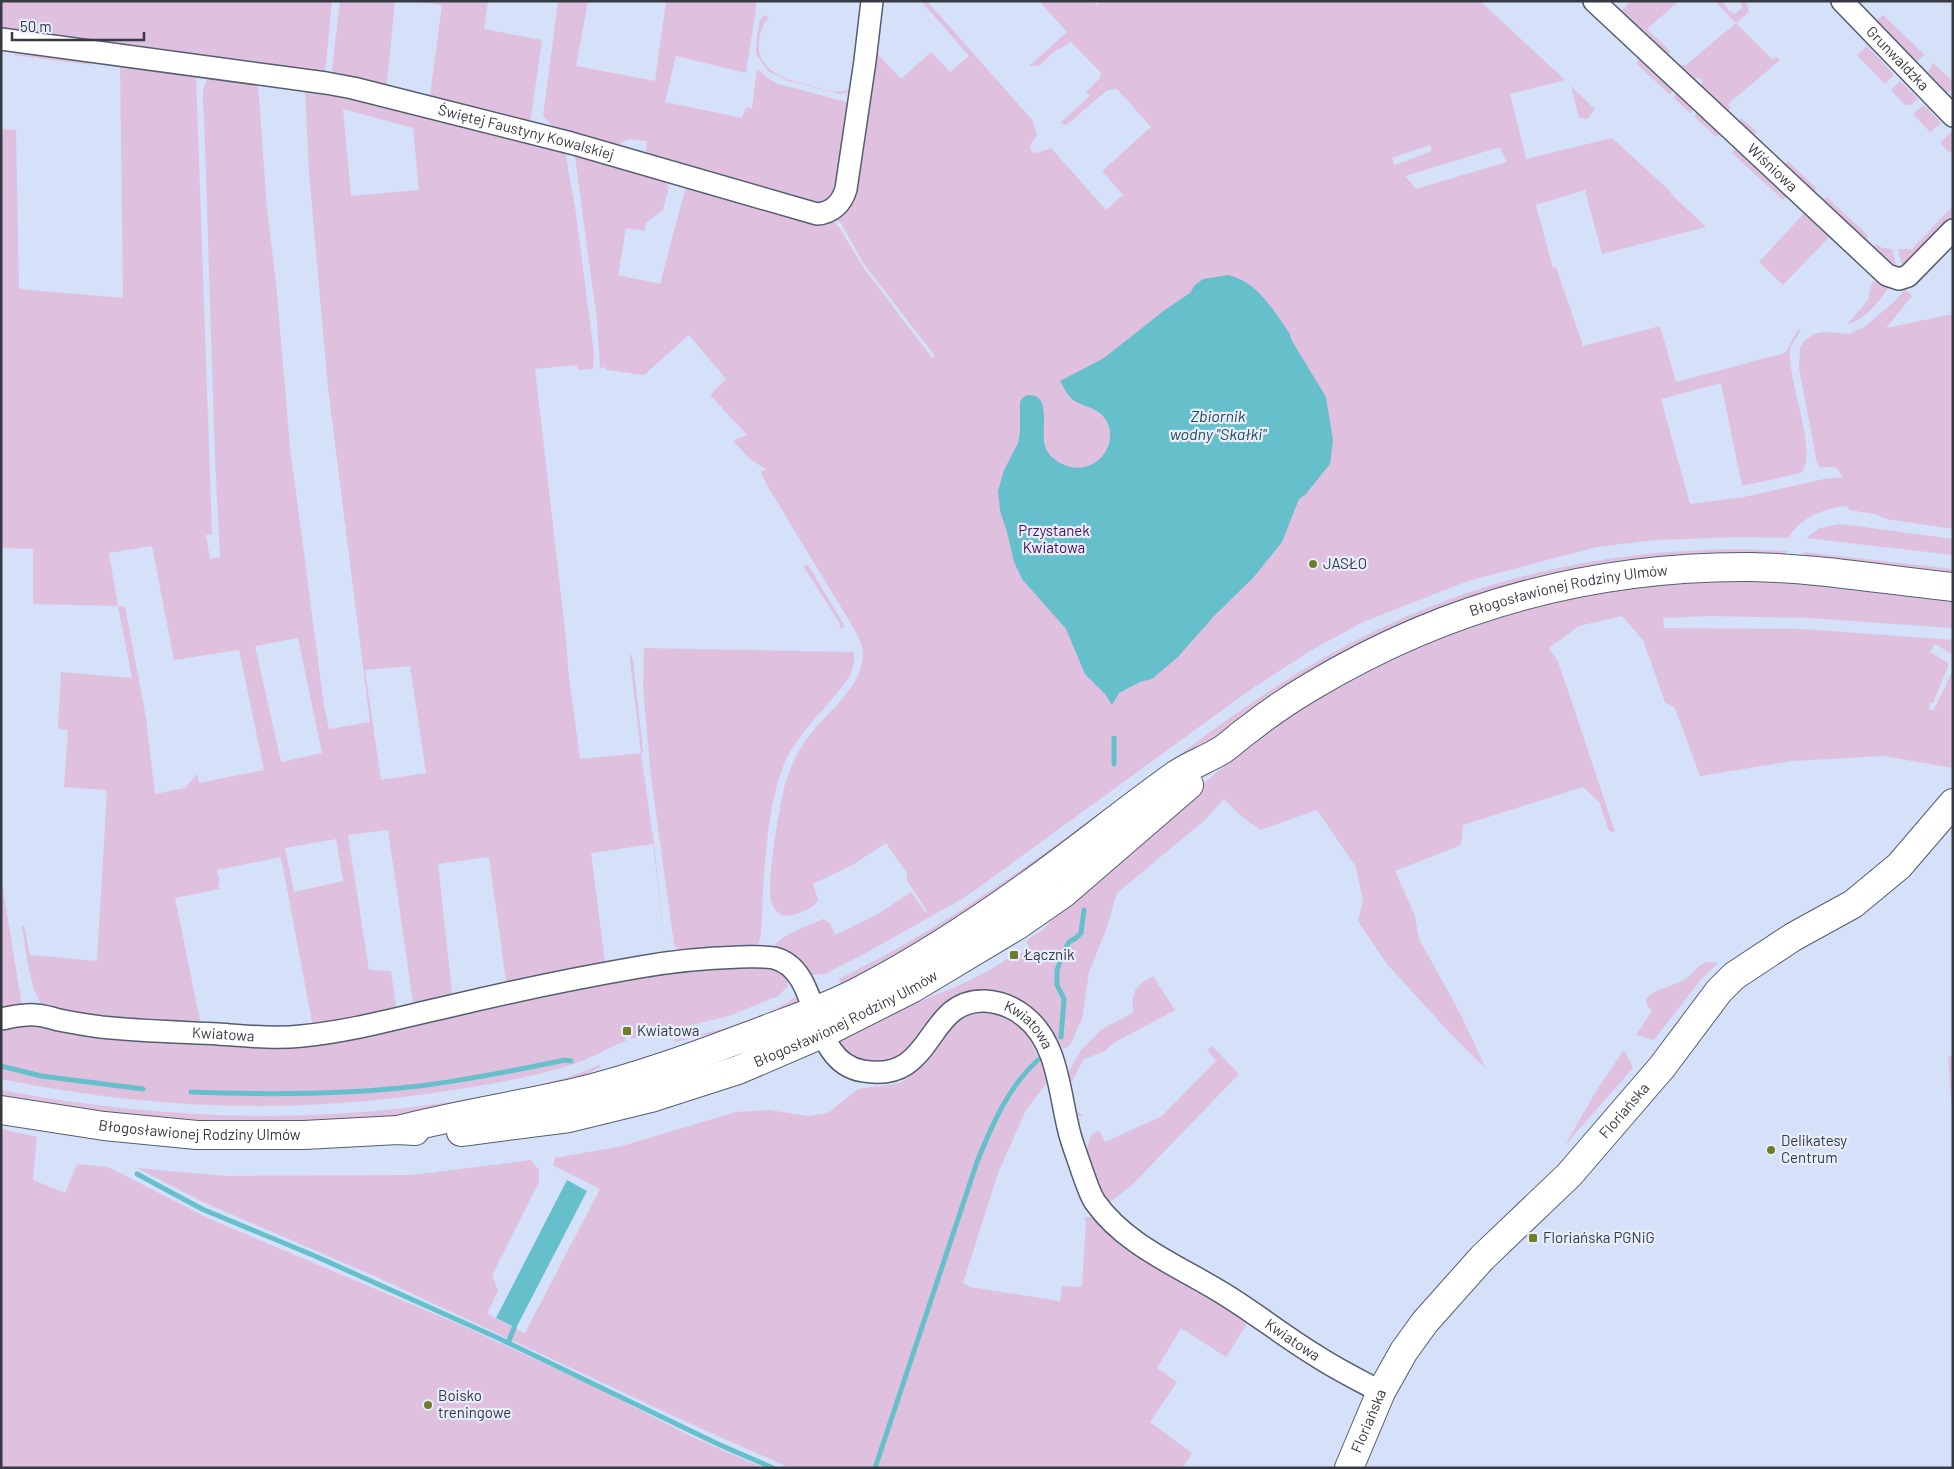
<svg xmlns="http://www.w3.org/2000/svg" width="1954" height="1469" viewBox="0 0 1954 1469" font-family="Barlow,sans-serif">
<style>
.green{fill:#dfc0df;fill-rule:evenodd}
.water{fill:#66c0cc}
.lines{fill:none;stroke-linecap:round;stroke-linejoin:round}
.stream{stroke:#66c0cc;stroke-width:5}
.street-casing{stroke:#545d72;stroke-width:24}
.secondary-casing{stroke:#545d72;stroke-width:30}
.street{stroke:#fff;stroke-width:21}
.secondary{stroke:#fff;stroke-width:28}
.poi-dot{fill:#6f7c28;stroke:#e7edfc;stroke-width:2}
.labels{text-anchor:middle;stroke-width:4.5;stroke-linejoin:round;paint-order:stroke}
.street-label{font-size:15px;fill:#353a43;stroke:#e7edfc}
.park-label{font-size:15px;fill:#4a104d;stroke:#e7edfc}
.poi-label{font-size:15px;fill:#353a43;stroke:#e7edfc;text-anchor:start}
.water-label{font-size:16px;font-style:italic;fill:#254e54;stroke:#e7edfc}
</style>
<rect width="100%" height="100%" fill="#d5e0f9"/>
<g class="green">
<path d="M1 1H332L325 73 1 35Z"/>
<path d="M340 1H395L386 93 331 79Z"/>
<path d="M413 1H488L484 29 542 40 530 124 429 103 442 5Z"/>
<path d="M558 1H588L576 66 655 81 666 1H757L746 73 676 56 665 102 742 118 746 107 752 108 757 69 769 79 778 84 854 104 839 192 822 208 646 155 647 141 629 139 616 146 556 129 543 116Z"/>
<path d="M921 1H927L1033 121 1037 135 1030 146 1031 151 1037 153 1051 148 1106 210 1123 195 1102 171 1151 127 1117 89 1107 90 1068 124 1064 125 1061 122 1090 96 1086 92 1100 78 1101 73 1071 42 1054 52 1039 66H1029L1067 32 1039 1H1093L1097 5 1101 1H1480L1565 80 1510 94 1526 159 1612 138 1671 192V194L1706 227 1602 254 1585 190 1536 205 1553 268 1556 267 1583 346 1660 326 1676 382 1785 353 1798 330H1801C1797 337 1791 344 1790 351 1787 378 1819 455 1801 473L1742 486 1721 383 1661 399 1690 504 1744 497 1824 479 1843 477 1836 467H1822V469L1817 463 1799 369 1800 348 1805 340 1814 334 1824 332 1849 334 1864 327 1894 302 1905 289 1912 296 1886 328 1953 314V529L1886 519 1875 514 1849 510 1848 506C1824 508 1801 517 1788 538L1737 537 1656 540 1596 547 1468 581 1363 622 1310 651 1247 692 967 896 864 954 825 974 812 975 799 965 800 958 772 948C784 933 805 927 823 919L830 923 835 935 878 914 911 892 925 912 927 911 907 880V873L886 843 854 864 813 884 818 900C814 908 801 913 793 915 784 918 775 913 772 904 765 887 780 804 785 784 791 765 800 746 813 731 832 708 863 685 863 653 862 641 855 631 850 622L768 487 761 472 766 469 751 460 733 441 747 435 710 395 726 379 689 335 644 375 606 370 605 367 600 368 597 321 575 157 576 153 668 177 666 182 669 187 663 210 646 223 645 231 626 228 618 275 660 284 685 190 691 184 830 218 839 227 863 267 932 358 935 356 864 264 842 225 834 216 874 50 901 79 931 52 950 72 969 56ZM1430 145 1432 151 1395 165 1392 158ZM1500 147 1507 162 1416 189 1405 176Z"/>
<path d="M1630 1H1679L1647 29 1671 52 1662 57 1620 13Z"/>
<path d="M1715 1H1722L1729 11 1735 14 1742 8 1740 1H1746L1749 12 1736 23 1773 60 1777 57 1780 60 1728 104 1731 108 1724 115 1696 89 1703 82 1698 77 1691 84 1678 72 1683 64 1686 65 1736 23Z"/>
<path d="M764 15 769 18C761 25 761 31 759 41 755 73 791 81 815 87 822 88 830 92 837 92 843 92 850 89 856 88V90L840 94 789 81 768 71 756 54 757 34 760 20Z"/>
<path d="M1883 15 1925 55 1917 61 1877 20Z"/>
<path d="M14 45 86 54 91 65 14 55Z"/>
<path d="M1867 46 1894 75 1885 84 1857 55Z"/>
<path d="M1642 57 1675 88 1670 95 1636 63Z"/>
<path d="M120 59 196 75 212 534 206 535 210 559 220 557 215 458 204 116C203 102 200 85 211 75L308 85 564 146 575 207 594 353 593 369 578 370 577 365 535 369 565 630 569 677 580 759 641 753 629 652 633 660 642 742 643 753H641L654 844 666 954 653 844 591 853 605 962 649 954 651 962 507 988 489 857 438 864 453 1001 414 1009 388 830 348 835 369 970 391 971 397 1015 313 1027 281 857 217 870 220 883H218L219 889 175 898 200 1021 199 1027 140 1026 43 1006C29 988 26 949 22 927L24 925 30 955 97 961 107 790 64 787 68 730 58 729 61 672 132 678 118 606 33 604V549L1 548V129L16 130 19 289 123 298ZM258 84 305 89 309 172 328 388 370 722 329 729 324 706 290 447 276 283 267 209ZM343 109 413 128 419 190 351 196ZM152 546 174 660 239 650 264 770 199 783 197 774 185 788 155 794 146 717 125 607 118 606 109 553ZM298 638 322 753 281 762 255 646ZM410 666 426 773 381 780 365 670ZM336 839 343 881 294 892 285 848Z"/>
<path d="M1933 63 1953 82V89L1948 93 1928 72Z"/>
<path d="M1900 81 1918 99 1911 105H1905L1891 90Z"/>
<path d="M1571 86 1595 109 1587 119 1579 118Z"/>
<path d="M1679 91 1696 107 1690 113 1673 97Z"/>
<path d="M1924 105 1941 123 1930 132 1913 114Z"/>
<path d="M1700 110 1722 131 1716 137 1694 116Z"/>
<path d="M1741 118 1757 132 1753 136 1736 125Z"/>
<path d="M1951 132 1953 134V150L1950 153 1940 143Z"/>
<path d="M1738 147 1789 194 1783 200 1732 153Z"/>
<path d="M1788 161 1817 189 1810 194 1781 168Z"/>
<path d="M1827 197 1867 235 1869 244 1873 247 1877 244 1882 248 1892 249 1896 265 1885 263 1820 204Z"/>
<path d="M1953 206V215L1908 260 1907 263 1902 265 1898 249H1912Z"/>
<path d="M1807 210 1832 234 1783 285 1759 262Z"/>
<path d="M1879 278 1889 287C1877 304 1866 318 1847 325L1868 300 1872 283Z"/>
<path d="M1841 524 1953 539V555L1806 538 1820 528Z"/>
<path d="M1737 549 1787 551 1784 555 1476 599 980 909 842 987 839 979C957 922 1061 841 1167 764 1206 735 1246 705 1288 679 1429 591 1571 551 1737 549Z"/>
<path d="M1803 552 1953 569V576L1806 558Z"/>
<path d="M808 565 840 618 844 625 843 628H840L839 622 803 566Z"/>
<path d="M1751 578 1953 597V628L1808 618 1710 616 1663 618 1664 628 1803 629 1953 640V655L1935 644 1930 652 1949 664 1933 703H1930L1929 710H1934L1953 670V768L1884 756 1792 761 1700 776 1675 708 1665 702 1643 640 1622 616 1579 626 1549 648 1558 662 1570 696 1615 832 1609 831 1599 802 1583 787 1463 825 1461 845 1395 871 1415 916 1419 939 1460 1013 1486 1069 1448 1031 1387 964 1358 921 1363 901 1356 867 1317 810 1260 830 1240 815 1224 799 1205 820 1117 893 1106 930 1089 972 1082 1019 1070 1045 1066 1048 1056 1047 985 993 900 1060 860 1064 840 1046 842 1039C868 1026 893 1013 919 1002 949 989 981 978 1008 958L1011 962 1029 947 1026 941 1045 928 1063 906 1263 732 1282 718 1389 657 1478 620 1608 587Z"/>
<path d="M644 648 854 652V662L850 676C832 702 808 723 791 750 765 795 764 881 761 933L758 947 680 952 674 944 651 777 643 688Z"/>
<path d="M1 877 22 1006 1 1013Z"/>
<path d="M1707 962 1718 963 1701 979 1654 1040 1636 1035 1652 1011 1647 1005 1646 998C1659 987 1672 987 1685 979 1694 974 1697 965 1707 962Z"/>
<path d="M767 963 790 979 787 981 788 986 778 996 729 1016 631 1039 630 1026 622 1027 626 1041C607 1048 590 1059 571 1065 532 1077 492 1084 452 1090 299 1115 153 1110 1 1079V1025L27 1020 279 1041 606 978Z"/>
<path d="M1153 976 1175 1010 1112 1044 1105 1051 1084 1059 1068 1088 1073 1108 1083 1116H1071L1066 1077 1081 1050 1102 1029 1133 1013C1132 991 1134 987 1153 976Z"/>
<path d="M798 995 797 1004 772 1019 675 1042 674 1040C716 1031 763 1021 798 995Z"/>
<path d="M968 1011C986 1011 1008 1014 1022 1028 1029 1034 1043 1069 1049 1080L1026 1110 998 1173 963 1283 970 1287 1060 1301 1062 1286 1082 1287 1086 1223 1084 1217H1094L1250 1319 1226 1357 1181 1328 1157 1368 1177 1382 1150 1422 1192 1453 1183 1468H790L678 1418 379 1278 203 1202 137 1168 227 1176 412 1175 531 1160 539 1170V1182L492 1275 498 1291 487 1314 525 1333 600 1189 553 1165 555 1158 622 1146 736 1112 768 1110 809 1116 828 1113 858 1089 900 1083 926 1064 943 1040 953 1020Z"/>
<path d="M1212 1046 1239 1074 1131 1186 1106 1205 1085 1154 1092 1134 1099 1130 1105 1142 1162 1116 1216 1061 1207 1050Z"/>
<path d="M1624 1050 1633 1068 1565 1145 1598 1088Z"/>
<path d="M1953 1056V1125L1948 1057Z"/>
<path d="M599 1065 600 1067 565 1086 484 1105 349 1122H172L1 1099V1090C159 1120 320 1126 479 1097 519 1089 561 1083 599 1065Z"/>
<path d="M1 1129 37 1137 33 1180 65 1193 77 1164 108 1167 212 1220 463 1326 597 1388 688 1435 764 1468H1Z"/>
</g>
<g class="water">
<path d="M1228 275C1257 281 1274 311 1290 334L1291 339 1326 397 1333 440 1330 464 1305 495 1299 499 1282 542 1253 578 1214 616 1178 657 1152 679 1140 682 1119 693 1112 705 1105 694 1085 674 1066 629 1022 579 1014 562 1007 532 1000 511 998 491 1004 470 1018 443 1020 433V402C1022 398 1024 396 1028 395 1053 393 1040 433 1045 446 1048 457 1060 464 1070 467 1079 469 1089 467 1096 462 1112 450 1116 427 1100 413 1091 406 1077 405 1070 397 1066 393 1063 386 1060 381L1104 358 1166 309 1190 293 1195 285 1203 279Z"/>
<path d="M567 1180 587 1191 516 1328 496 1318Z"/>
</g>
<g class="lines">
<g class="stream">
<path d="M1114 764V738"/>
<path d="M1061 1037 1064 999 1057 985V970L1064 951 1069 942 1076 938 1081 933 1084 910"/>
<path d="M1 1066 41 1076 143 1089"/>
<path d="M191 1092C268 1095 344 1095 419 1086 468 1080 517 1070 565 1060L571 1061"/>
<path d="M137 1174 202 1209 315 1256 498 1338 720 1445 773 1468"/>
<path d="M508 1343 514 1328"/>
<path d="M875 1468 977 1162C992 1125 1008 1087 1038 1060"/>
</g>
<g class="street-casing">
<g id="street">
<path id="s1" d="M1594 1 1887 275 1899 279 1908 276 1953 230"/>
<path id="s2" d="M1842 1 1953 116"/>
<path id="s3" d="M1 39 326 83 353 88 571 143 817 214C832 213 842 203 846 189L865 61 872 1"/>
<path id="s4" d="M1 1019C12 1017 24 1014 35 1015 43 1015 51 1018 59 1020 73 1023 87 1025 101 1027 140 1031 179 1032 218 1034 246 1036 275 1039 302 1036 353 1031 401 1017 451 1006 514 991 576 978 640 967 673 961 707 958 740 957 752 957 763 956 774 958 824 970 806 1062 863 1071 936 1084 924 999 985 1001 999 1002 1013 1007 1024 1016 1058 1042 1059 1092 1069 1131 1072 1144 1078 1158 1082 1171 1086 1181 1089 1193 1095 1202 1126 1246 1179 1266 1224 1294 1255 1313 1284 1336 1315 1355 1336 1369 1359 1380 1381 1392"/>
</g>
</g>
<g class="secondary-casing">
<g id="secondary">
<path id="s5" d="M1 1110 104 1126 197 1135H304L398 1130 415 1131"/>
<path id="s6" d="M398 1130C456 1115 515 1106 573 1093 640 1077 703 1053 767 1029 799 1017 831 1006 861 990 919 960 974 924 1027 886 1078 850 1126 810 1177 774 1191 765 1207 759 1222 750 1231 744 1240 735 1249 729 1269 713 1290 699 1312 686 1447 605 1592 566 1750 567 1817 568 1885 580 1953 587"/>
<path id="s7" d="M461 1132 569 1118 651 1098 738 1070 822 1034 913 988 1018 925 1064 893 1189 785"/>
<path id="s8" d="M1349 1468 1381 1392 1404 1351 1425 1322 1482 1258 1569 1175 1662 1067 1719 991 1734 976 1793 937 1853 904 1899 866 1953 803"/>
</g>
</g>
<use href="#street" class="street"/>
<use href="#secondary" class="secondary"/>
</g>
<g class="poi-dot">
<circle cx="1313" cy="564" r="5"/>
<rect x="1009" y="950" width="10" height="10" rx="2.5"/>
<rect x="622" y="1026" width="10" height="10" rx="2.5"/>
<circle cx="1771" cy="1150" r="5"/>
<rect x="1528" y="1233" width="10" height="10" rx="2.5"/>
<circle cx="428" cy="1405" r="5"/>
</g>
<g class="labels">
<g class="street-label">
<text dy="5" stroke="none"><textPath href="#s2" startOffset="80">Grunwaldzka</textPath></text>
<text dy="5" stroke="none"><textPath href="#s3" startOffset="534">Świętej Faustyny Kowalskiej</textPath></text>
<text dy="5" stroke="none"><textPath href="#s1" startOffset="244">Wiśniowa</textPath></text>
<text dy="5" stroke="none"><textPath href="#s6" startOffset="1306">Błogosławionej Rodziny Ulmów</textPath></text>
<text dy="5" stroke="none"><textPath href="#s7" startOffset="404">Błogosławionej Rodziny Ulmów</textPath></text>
<text dy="5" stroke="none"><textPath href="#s4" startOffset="1136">Kwiatowa</textPath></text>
<text dy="5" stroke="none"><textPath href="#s4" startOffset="224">Kwiatowa</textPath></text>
<text dy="5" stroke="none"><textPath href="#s8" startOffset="456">Floriańska</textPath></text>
<text dy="5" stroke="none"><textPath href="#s5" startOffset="200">Błogosławionej Rodziny Ulmów</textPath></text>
<text dy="5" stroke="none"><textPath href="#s4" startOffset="1571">Kwiatowa</textPath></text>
<text dy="5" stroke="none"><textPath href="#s8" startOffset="51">Floriańska</textPath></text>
</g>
<g class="park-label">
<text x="1054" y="536">Przystanek<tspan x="1054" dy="17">Kwiatowa</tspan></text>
</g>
<g class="poi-label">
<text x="1323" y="569">JASŁO</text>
<text x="1024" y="960">Łącznik</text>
<text x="637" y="1036">Kwiatowa</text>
<text x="1781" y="1146">Delikatesy<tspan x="1781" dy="17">Centrum</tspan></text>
<text x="1543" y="1243">Floriańska PGNiG</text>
<text x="438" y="1401">Boisko<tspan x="438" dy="17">treningowe</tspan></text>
</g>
<g class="water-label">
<text x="1218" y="422">Zbiornik<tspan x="1218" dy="18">wodny "Skałki"</tspan></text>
</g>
</g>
<rect width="1954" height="1469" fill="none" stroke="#353a43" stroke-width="5"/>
<path d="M12 32v8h132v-8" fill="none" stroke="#353a43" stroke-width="2.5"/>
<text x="20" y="32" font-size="15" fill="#353a43" stroke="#e7edfc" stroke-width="4" paint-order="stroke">50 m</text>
</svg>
